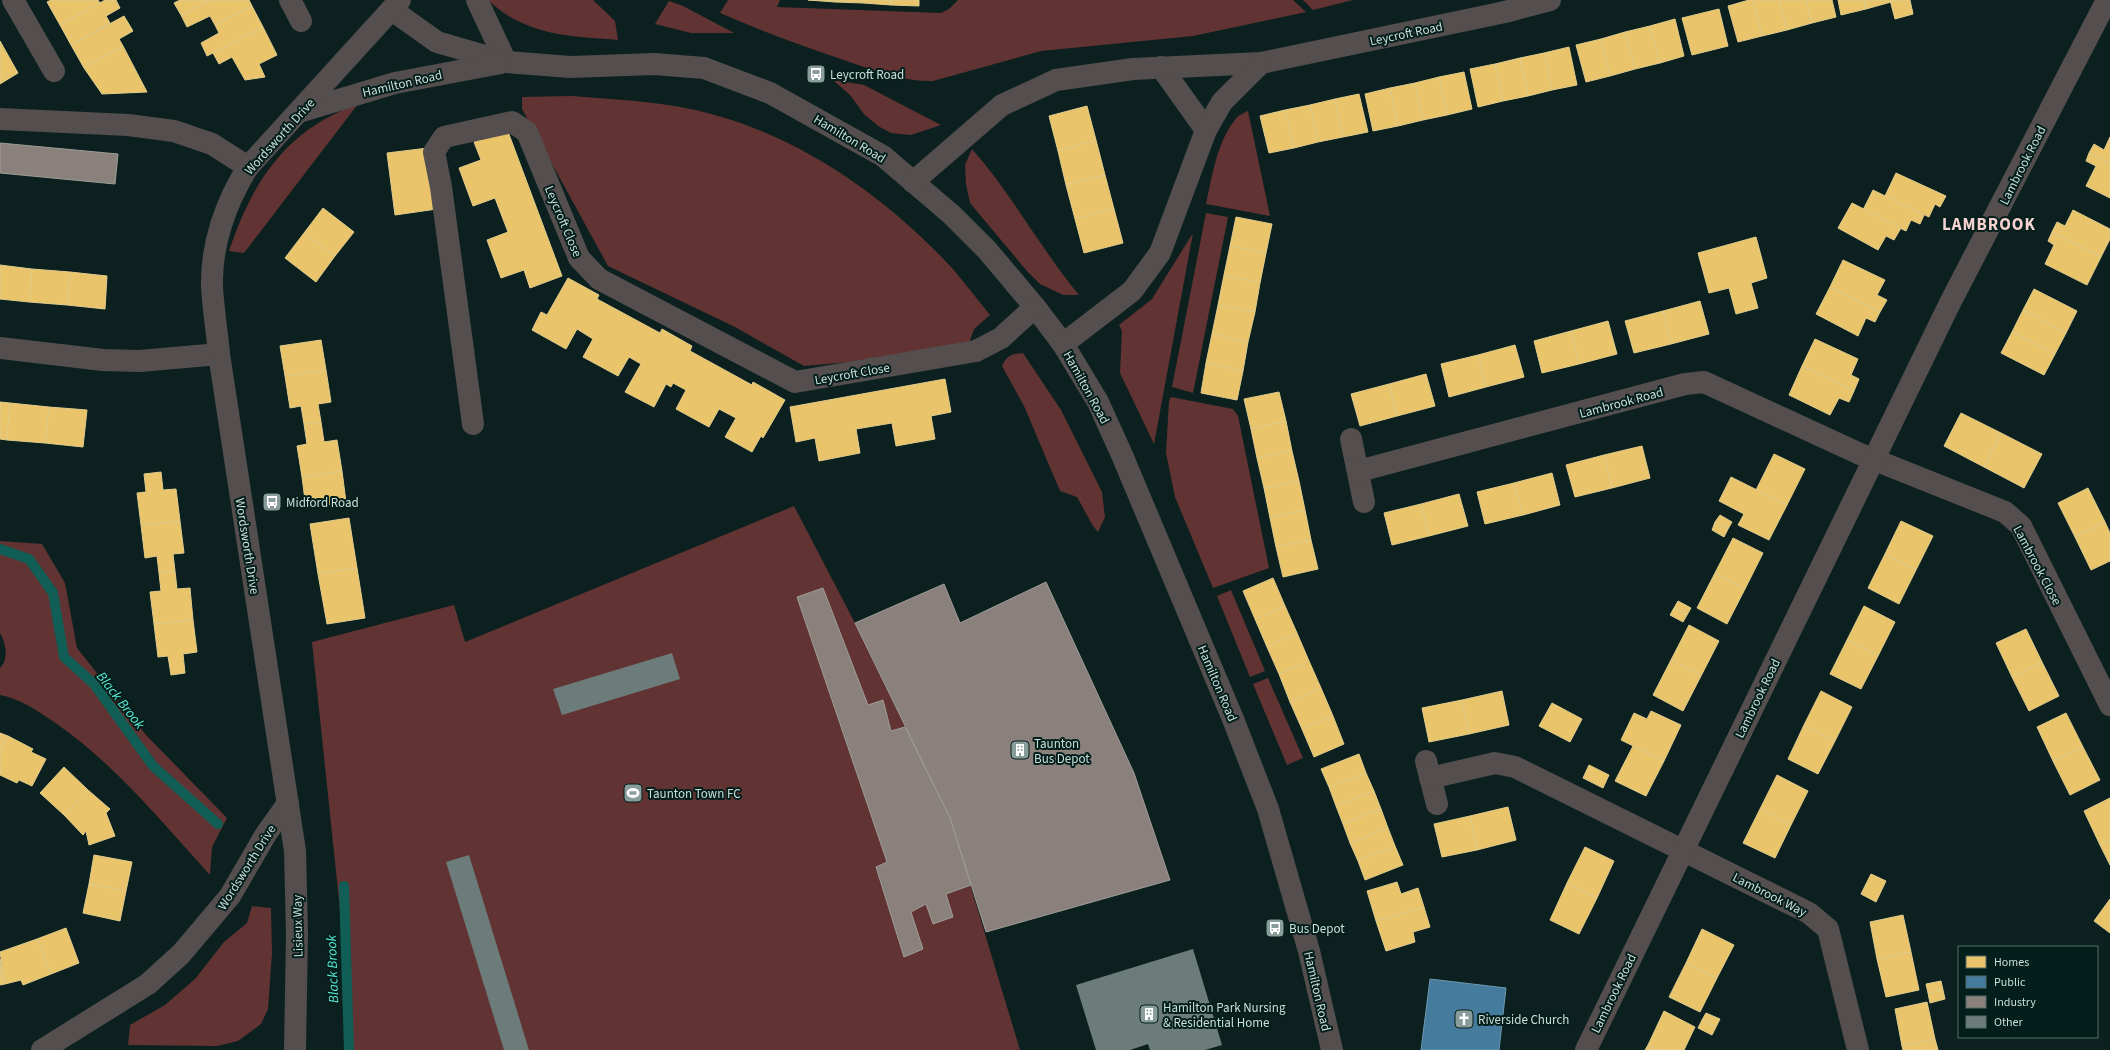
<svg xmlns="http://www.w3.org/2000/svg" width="2110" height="1050" viewBox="0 0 2110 1050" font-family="'Source Sans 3',sans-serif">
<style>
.green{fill:#613332}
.homes{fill:#e9c46a;stroke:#e0cc8c}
.public{fill:#457b9d;stroke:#6d99b0}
.industry{fill:#8a817c;stroke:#9e9d98}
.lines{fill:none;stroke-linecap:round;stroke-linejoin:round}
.stream{stroke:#105e55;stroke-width:10}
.building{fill:#6b7c7a}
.minor{stroke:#544e4e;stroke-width:22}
.labels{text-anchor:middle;stroke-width:4;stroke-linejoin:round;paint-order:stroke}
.street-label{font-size:13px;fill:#cbdfdb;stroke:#041f1b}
.poi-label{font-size:13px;fill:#cbdfdb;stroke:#041f1b;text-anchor:start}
.water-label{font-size:14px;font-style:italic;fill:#5be9d5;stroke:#041f1b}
.district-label{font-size:17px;font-weight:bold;letter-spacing:1px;fill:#f6d3d0;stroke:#041f1b}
</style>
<rect width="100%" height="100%" fill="#0c211f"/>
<g class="green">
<path d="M488 0H593L615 21 618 40C569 36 526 36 488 0Z"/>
<path d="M728 0H780L777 7 941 13 949 9 958 0H1293L1306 12 1193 36 1041 51 933 81C902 82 873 70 844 60 802 46 761 31 720 13Z"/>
<path d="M1303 0H1353L1313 10Z"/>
<path d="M669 1 683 6 734 33H691L655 24Z"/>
<path d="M833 80 864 85 941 125 911 135 891 133 878 126 864 114 850 95Z"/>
<path d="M572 96C623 100 676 102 725 118 811 144 891 202 952 268 965 283 977 299 990 315L974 329 966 352 804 366 735 327 608 266 522 109V97Z"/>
<path d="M358 104 244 253 229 251C253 180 286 130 358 104Z"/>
<path d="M1248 111 1270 216 1206 204C1212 177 1217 142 1235 120 1237 116 1243 113 1248 111Z"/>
<path d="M972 149C1012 194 1040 248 1079 295H1063L1040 284 1027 271 970 203 966 184 965 165Z"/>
<path d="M1206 213 1228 217 1193 393 1172 387Z"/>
<path d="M1193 233 1154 444 1120 373 1122 331 1119 325 1152 299Z"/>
<path d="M1023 353 1061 410 1102 492 1105 517 1098 532 1093 526 1077 497 1060 491 1024 406 1002 366C1007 355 1012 354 1023 353Z"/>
<path d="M1171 397 1233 409 1238 416 1269 568 1213 588 1175 497 1166 453 1169 401Z"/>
<path d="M794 506 855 623 950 818 1020 1050H344L346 967 312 642 454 605 465 642Z"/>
<path d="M0 541 42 544 65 583 77 648 146 735 227 818 212 847 210 875C161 821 114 763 54 722 36 710 21 699 0 695V668C9 659 6 643 0 633Z"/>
<path d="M1231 590 1265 671 1250 677 1217 596Z"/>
<path d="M1268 678 1303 758 1287 765 1253 684Z"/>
<path d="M252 906 271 908 272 953 268 1009 261 1024 238 1041 217 1046 128 1045 130 1025 165 1005 195 979 224 942 247 923Z"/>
</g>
<g class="homes">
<path d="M51 0H98L100 3 60 25 47 2Z"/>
<path d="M105 0H116L120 8 106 16 110 23 71 45 60 25Z"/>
<path d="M180 0H211L181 15 174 3Z"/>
<path d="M211 0H249L252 6 215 25 210 16 187 27 181 15Z"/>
<path d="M808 0H836L835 2Z"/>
<path d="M836 0H863V3L835 2Z"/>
<path d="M863 0H891V5L863 3Z"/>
<path d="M891 0H919V6L891 5Z"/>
<path d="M1749 0H1753L1762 36 1738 42 1728 6Z"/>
<path d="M1753 0H1779L1787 30 1762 36Z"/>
<path d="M1779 0H1806L1812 23 1787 30Z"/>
<path d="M1806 0H1832L1836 17 1812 23Z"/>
<path d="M1838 0H1864L1866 9 1841 15Z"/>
<path d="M1864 0H1890L1891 2 1866 9Z"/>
<path d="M1890 0H1910L1913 14 1895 19Z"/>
<path d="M252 6 263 27 207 56 201 43 219 33 215 25Z"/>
<path d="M1719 9 1728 46 1692 55 1682 18Z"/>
<path d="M124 16 133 31 119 39 123 46 84 68 71 45Z"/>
<path d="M1675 19 1684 56 1660 63 1650 26Z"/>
<path d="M1650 26 1660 63 1635 69 1625 32Z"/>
<path d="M263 27 277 55 259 64 265 77 245 80 232 57 219 64 213 53Z"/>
<path d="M1625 32 1635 69 1610 76 1601 39Z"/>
<path d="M1601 39 1610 76 1586 82 1576 45Z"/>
<path d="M0 41 18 73 0 84Z"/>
<path d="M123 46 147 92 102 94 84 68Z"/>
<path d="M1569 47 1577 85 1552 90 1544 53Z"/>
<path d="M1544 53 1552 90 1528 96 1520 58Z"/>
<path d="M1520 58 1528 96 1503 101 1495 64Z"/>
<path d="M1495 64 1503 101 1478 107 1470 69Z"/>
<path d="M1464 72 1472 109 1447 115 1439 77Z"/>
<path d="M1439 77 1447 115 1423 120 1415 83Z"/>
<path d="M1415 83 1423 120 1398 126 1390 88Z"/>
<path d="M1390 88 1398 126 1373 131 1365 94Z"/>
<path d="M1359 94 1368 132 1343 137 1335 99Z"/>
<path d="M1335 99 1343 137 1318 142 1310 105Z"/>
<path d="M1310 105 1318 142 1294 148 1285 110Z"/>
<path d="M1087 106 1096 140 1058 151 1049 116Z"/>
<path d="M1285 110 1294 148 1269 153 1260 116Z"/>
<path d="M507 129 562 276 530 288 524 270 501 278 487 240 508 232 495 198 473 206 459 168 481 160 474 142Z"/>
<path d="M2110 137V164L2089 153 2094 144 2104 150Z"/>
<path d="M1096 140 1105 175 1066 185 1058 151Z"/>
<path d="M428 148 437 209 395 215 387 153Z"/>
<path d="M2089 153 2110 164V198L2086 186 2096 166 2086 161Z"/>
<path d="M1896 173 1946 196 1940 207 1935 204 1929 217 1885 196Z"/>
<path d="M1105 175 1114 209 1075 219 1066 185Z"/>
<path d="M1873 190 1924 215 1920 224 1911 220 1906 231 1863 210Z"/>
<path d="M1852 203 1901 228 1894 240 1886 236 1878 250 1838 228Z"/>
<path d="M323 208 354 232 335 256 304 233Z"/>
<path d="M1114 209 1123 243 1084 253 1075 219Z"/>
<path d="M2073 210 2110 229V239L2101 257 2052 232 2057 222 2065 226Z"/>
<path d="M1236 217 1272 224 1266 253 1230 246Z"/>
<path d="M2052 232 2101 257 2087 285 2045 264 2054 245 2048 241Z"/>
<path d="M304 233 335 256 316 282 285 258Z"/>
<path d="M1756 237 1767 278 1751 283 1758 308 1736 314 1729 288 1709 293 1698 253Z"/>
<path d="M1230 246 1266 253 1260 283 1224 275Z"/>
<path d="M1843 260 1885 280 1877 295 1887 300 1880 312 1830 287Z"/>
<path d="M0 265 32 269 29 302 0 299Z"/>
<path d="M32 269 70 272 67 305 29 302Z"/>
<path d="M70 272 107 276 105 309 67 305Z"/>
<path d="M1224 275 1260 283 1255 312 1218 305Z"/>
<path d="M568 278 599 295 597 299 660 333 662 329 692 346 690 351 752 385 753 382 785 400 763 438 761 436 752 452 725 437 736 418 719 409 709 427 676 409 686 390 673 383 671 387 666 384 654 407 625 392 641 364 629 357 618 376 583 357 593 339 577 329 566 349 532 330 541 312 547 315Z"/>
<path d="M1830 287 1880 312 1875 322 1866 318 1858 336 1816 314Z"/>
<path d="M2034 289 2077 311 2066 333 2023 310Z"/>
<path d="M1700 301 1709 334 1671 344 1663 311Z"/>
<path d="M1218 305 1255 312 1248 342 1212 334Z"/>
<path d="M2023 310 2066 333 2055 354 2012 332Z"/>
<path d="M1663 311 1671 344 1634 353 1625 321Z"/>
<path d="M1608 321 1617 354 1579 364 1571 331Z"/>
<path d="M1571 331 1579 364 1542 373 1534 341Z"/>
<path d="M2012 332 2055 354 2044 375 2001 353Z"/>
<path d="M1212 334 1248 342 1243 371 1206 363Z"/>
<path d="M1815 339 1858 359 1851 375 1859 379 1854 391 1802 366Z"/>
<path d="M321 340 326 370 285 376 280 346Z"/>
<path d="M1515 345 1524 377 1486 387 1478 355Z"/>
<path d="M1478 355 1486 387 1449 397 1441 364Z"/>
<path d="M1206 363 1243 371 1237 400 1201 393Z"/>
<path d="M1802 366 1854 391 1849 402 1839 398 1830 415 1789 395Z"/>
<path d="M326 370 331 402 318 404 321 422 304 424 301 406 290 408 285 376Z"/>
<path d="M1426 374 1435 406 1397 416 1389 384Z"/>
<path d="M945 379 951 412 931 416 935 439 896 446 892 423 856 429 860 453 819 461 815 438 796 442 790 407Z"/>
<path d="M1389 384 1397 416 1360 426 1351 394Z"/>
<path d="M1279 392 1286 421 1251 429 1244 399Z"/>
<path d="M0 402 10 403 7 440 0 439Z"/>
<path d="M10 403 49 407 45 443 7 440Z"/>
<path d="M49 407 87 410 83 447 45 443Z"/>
<path d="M1961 413 2001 433 1984 467 1944 446Z"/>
<path d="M1286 421 1292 451 1257 458 1251 429Z"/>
<path d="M321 422 324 442 337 440 342 471 302 477 297 446 307 444 304 424Z"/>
<path d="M2001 433 2042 454 2024 488 1984 467Z"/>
<path d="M1642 446 1650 478 1612 488 1604 455Z"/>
<path d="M1292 451 1299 481 1264 488 1257 458Z"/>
<path d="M1774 454 1805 469 1787 505 1756 490Z"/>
<path d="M1604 455 1612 488 1575 497 1566 465Z"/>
<path d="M342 471 346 502 306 508 302 477Z"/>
<path d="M161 472 163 490 176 489 180 521 141 525 137 493 146 492 144 474Z"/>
<path d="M1552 473 1560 505 1523 515 1514 483Z"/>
<path d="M1731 477 1787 505 1769 540 1738 525 1744 514 1719 501Z"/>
<path d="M1299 481 1305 510 1270 518 1264 488Z"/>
<path d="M1514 483 1523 515 1485 524 1477 492Z"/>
<path d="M2088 488 2105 522 2075 537 2058 503Z"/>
<path d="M1459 494 1468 526 1429 536 1421 504Z"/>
<path d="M1421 504 1429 536 1392 545 1384 513Z"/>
<path d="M1305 510 1311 540 1276 547 1270 518Z"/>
<path d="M1720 515 1732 522 1728 529 1715 522Z"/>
<path d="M349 518 357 568 318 574 310 524Z"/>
<path d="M180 521 184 553 173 554 175 571 159 573 157 556 145 558 141 525Z"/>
<path d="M1901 521 1933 536 1916 570 1885 554Z"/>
<path d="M1715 522 1728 529 1724 537 1712 530Z"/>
<path d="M2105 522 2110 533V561L2091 570 2075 537Z"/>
<path d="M1733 538 1763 553 1745 589 1715 573Z"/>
<path d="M1311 540 1318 569 1283 577 1276 547Z"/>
<path d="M1885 554 1916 570 1899 604 1868 588Z"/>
<path d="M357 568 365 618 327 624 318 574Z"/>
<path d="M175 571 177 589 190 588 193 620 154 624 150 592 161 591 159 573Z"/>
<path d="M1715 573 1745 589 1727 624 1697 608Z"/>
<path d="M1273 578 1285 606 1255 619 1243 591Z"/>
<path d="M1678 601 1691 608 1687 615 1674 608Z"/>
<path d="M1285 606 1297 633 1267 647 1255 619Z"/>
<path d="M1864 606 1895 622 1878 656 1847 640Z"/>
<path d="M1674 608 1687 615 1683 622 1670 615Z"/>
<path d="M193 620 197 652 183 654 185 673 171 675 168 656 158 657 154 624Z"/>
<path d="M1689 625 1719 641 1701 676 1671 660Z"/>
<path d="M2026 629 2042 662 2012 677 1996 643Z"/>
<path d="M1297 633 1309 661 1279 674 1267 647Z"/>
<path d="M1847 640 1878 656 1861 689 1830 674Z"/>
<path d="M1671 660 1701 676 1683 711 1653 695Z"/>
<path d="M1309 661 1321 688 1290 702 1279 674Z"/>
<path d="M2042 662 2059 696 2029 711 2012 677Z"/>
<path d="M1321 688 1333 716 1302 729 1290 702Z"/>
<path d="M1502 691 1509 725 1469 734 1462 700Z"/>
<path d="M1821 691 1852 707 1835 741 1804 725Z"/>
<path d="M1462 700 1469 734 1429 742 1422 708Z"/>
<path d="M1552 703 1582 719 1570 742 1539 726Z"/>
<path d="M1651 711 1681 725 1664 761 1621 740 1634 713 1647 719Z"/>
<path d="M2066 713 2083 747 2053 761 2037 727Z"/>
<path d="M1333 716 1344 744 1314 757 1302 729Z"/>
<path d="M1804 725 1835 741 1818 774 1788 759Z"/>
<path d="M0 733 8 736 0 751Z"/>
<path d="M8 736 33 749 31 752 46 759 32 786 19 780 17 783 0 775V751Z"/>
<path d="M1633 746 1664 761 1646 796 1615 781Z"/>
<path d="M2083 747 2100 780 2070 795 2053 761Z"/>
<path d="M1359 754 1366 773 1329 787 1321 769Z"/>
<path d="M1589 765 1609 775 1603 788 1583 778Z"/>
<path d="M64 767 88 790 64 815 40 793Z"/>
<path d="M1366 773 1374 791 1336 806 1329 787Z"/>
<path d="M1777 775 1808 791 1791 825 1760 809Z"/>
<path d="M88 790 110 809 106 813 115 836 89 845 86 831 83 835 64 815Z"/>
<path d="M1374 791 1381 809 1343 824 1336 806Z"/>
<path d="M2110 798V840L2100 845 2084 811Z"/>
<path d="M1508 807 1516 840 1477 850 1470 816Z"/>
<path d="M1381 809 1388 828 1350 843 1343 824Z"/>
<path d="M1760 809 1791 825 1775 858 1743 843Z"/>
<path d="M1470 816 1477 850 1442 857 1434 824Z"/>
<path d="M1388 828 1395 846 1358 861 1350 843Z"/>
<path d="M2110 840V865L2100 845Z"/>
<path d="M1395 846 1403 865 1365 880 1358 861Z"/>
<path d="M1585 847 1614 861 1597 898 1567 883Z"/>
<path d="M94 855 132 862 126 891 89 884Z"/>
<path d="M1871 874 1886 881 1876 902 1861 894Z"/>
<path d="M1397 882 1401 894 1418 888 1424 907 1376 921 1367 891Z"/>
<path d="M1567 883 1597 898 1579 934 1550 920Z"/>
<path d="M89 884 126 891 120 921 83 913Z"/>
<path d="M2110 899V933L2094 921Z"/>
<path d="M1424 907 1430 927 1413 932 1415 942 1386 951 1376 921Z"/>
<path d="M1903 915 1911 952 1877 959 1870 922Z"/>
<path d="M66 928 79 963 51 974 37 939Z"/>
<path d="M1702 929 1734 945 1717 978 1686 963Z"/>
<path d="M37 939 51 974 23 985 21 980 5 984 0 952Z"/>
<path d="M1911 952 1919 990 1886 997 1877 959Z"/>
<path d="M0 959 5 984 0 985Z"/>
<path d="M1686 963 1717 978 1700 1012 1669 997Z"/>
<path d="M1941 981 1943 990 1928 993 1926 984Z"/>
<path d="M1943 990 1945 999 1930 1003 1928 993Z"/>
<path d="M1927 1002 1935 1039 1902 1046 1895 1009Z"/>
<path d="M1664 1011 1695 1027 1684 1050H1658L1648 1045Z"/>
<path d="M1706 1013 1720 1019 1716 1027 1702 1020Z"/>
<path d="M1702 1020 1716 1027 1712 1035 1698 1028Z"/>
<path d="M1935 1039 1938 1050H1903L1902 1046Z"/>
<path d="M1648 1045 1658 1050H1645Z"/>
</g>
<path class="public" d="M1430 979 1506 988 1499 1050H1421Z"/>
<g class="industry">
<path d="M0 143 118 154 115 184 0 173Z"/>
<path d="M1046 582 1134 773 1170 880 986 932 950 818 855 623 944 584 960 623Z"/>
<path d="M823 588 868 705 883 700 891 731 905 727 950 818 971 885 946 894 953 917 933 924 926 904 911 912 923 949 904 957 876 867 887 862 797 597Z"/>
</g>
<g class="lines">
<g class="stream">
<path d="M0 549 29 559 53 593 64 657 94 684 153 766 218 824"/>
<path d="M344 886 349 1050"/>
</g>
</g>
<g class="building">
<path d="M672 653 680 679 562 715 553 689Z"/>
<path d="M469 855 529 1050H504L446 862Z"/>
<path d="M1193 949 1222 1045 1205 1050H1150L1148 1044 1130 1050H1096L1076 985Z"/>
</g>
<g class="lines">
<g class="minor">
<path d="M13 0 54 71"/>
<path d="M290 0 301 21"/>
<path d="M477 0 506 62"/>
<path d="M392 10 437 42 506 62 570 67 654 64 704 68 770 93 883 156 952 215 987 250 1035 307 1063 344 1098 402 1122 455 1233 719 1268 809 1309 951 1332 1050"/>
<path d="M1161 67 1206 130"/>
<path d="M302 111 395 83 501 63"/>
<path d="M0 119 128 125 174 131 212 144 248 167"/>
<path d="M913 182 1002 105 1056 80 1133 69 1261 63 1505 12 1550 0"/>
<path d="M1063 344 1132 291 1160 253 1206 130 1222 102 1261 63"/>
<path d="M0 348 103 360 140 361 219 354"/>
<path d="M473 424 441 187 434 152 444 137 512 122 527 132 579 258 599 279 795 382 976 351 1001 338 1035 307"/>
<path d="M1351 439 1364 502"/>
<path d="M1359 471 1685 384 1704 382 1860 454 2005 512 2021 526 2110 705"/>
<path d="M1426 761 1437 804"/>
<path d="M1430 778 1495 763 1515 767 1809 913 1828 929 1858 1050"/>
<path d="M42 1050 148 984 181 954 230 896 266 834 288 803"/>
<path d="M295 1050 297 934 295 851 219 354C217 331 213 308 212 286 211 244 226 202 248 167L400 0"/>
<path d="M1586 1050 1950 303 2107 0"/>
</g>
</g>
<defs>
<g id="bus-square" transform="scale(1)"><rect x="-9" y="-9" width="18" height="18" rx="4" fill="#889c99" stroke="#041f1b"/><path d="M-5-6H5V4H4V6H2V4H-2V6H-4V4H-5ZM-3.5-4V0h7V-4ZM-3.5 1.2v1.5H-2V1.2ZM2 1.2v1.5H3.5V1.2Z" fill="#fff"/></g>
<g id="building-square" transform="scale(1)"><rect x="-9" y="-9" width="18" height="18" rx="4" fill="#889c99" stroke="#041f1b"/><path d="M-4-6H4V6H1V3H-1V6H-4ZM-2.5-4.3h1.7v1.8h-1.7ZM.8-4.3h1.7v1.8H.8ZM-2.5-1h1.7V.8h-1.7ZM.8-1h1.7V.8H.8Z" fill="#fff"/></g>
<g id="stadium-square" transform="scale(1)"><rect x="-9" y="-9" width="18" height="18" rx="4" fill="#889c99" stroke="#041f1b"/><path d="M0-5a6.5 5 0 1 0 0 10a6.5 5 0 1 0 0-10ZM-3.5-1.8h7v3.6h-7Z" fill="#fff"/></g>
<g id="church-square" transform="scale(1)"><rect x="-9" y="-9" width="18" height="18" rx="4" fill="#889c99" stroke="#041f1b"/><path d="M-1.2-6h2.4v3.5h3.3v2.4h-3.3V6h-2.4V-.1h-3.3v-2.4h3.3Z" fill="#fff"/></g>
</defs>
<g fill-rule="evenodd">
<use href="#bus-square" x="816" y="74"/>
<use href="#bus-square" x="272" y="502"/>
<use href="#building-square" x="1020" y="750"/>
<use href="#stadium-square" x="633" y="793"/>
<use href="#bus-square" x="1275" y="928"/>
<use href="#building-square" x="1149" y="1014"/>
<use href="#church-square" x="1464" y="1019"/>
</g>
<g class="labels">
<g class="street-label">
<text transform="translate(1406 33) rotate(-12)" y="5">Leycroft Road</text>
<text transform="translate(402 83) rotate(-13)" y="5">Hamilton Road</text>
<text transform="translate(279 136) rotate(-48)" y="5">Wordsworth Drive</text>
<text transform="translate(850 138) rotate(31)" y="5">Hamilton Road</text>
<text transform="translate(2022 165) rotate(-63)" y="5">Lambrook Road</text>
<text transform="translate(564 221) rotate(67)" y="5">Leycroft Close</text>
<text transform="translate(852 373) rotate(-10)" y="5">Leycroft Close</text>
<text transform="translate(1087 387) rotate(61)" y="5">Hamilton Road</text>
<text transform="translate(1621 402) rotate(-15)" y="5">Lambrook Road</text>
<text transform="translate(248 546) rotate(81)" y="5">Wordsworth Drive</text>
<text transform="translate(2038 565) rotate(62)" y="5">Lambrook Close</text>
<text transform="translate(1218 683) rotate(67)" y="5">Hamilton Road</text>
<text transform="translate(1757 698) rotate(-64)" y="5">Lambrook Road</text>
<text transform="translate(246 867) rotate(-58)" y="5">Wordsworth Drive</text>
<text transform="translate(1770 894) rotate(27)" y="5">Lambrook Way</text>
<text transform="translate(297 926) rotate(-91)" y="5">Lisieux Way</text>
<text transform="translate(1318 991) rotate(77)" y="5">Hamilton Road</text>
<text transform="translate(1613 993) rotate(-64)" y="5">Lambrook Road</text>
</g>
<g class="poi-label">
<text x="830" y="79">Leycroft Road</text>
<text x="286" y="507">Midford Road</text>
<text x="1034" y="748">Taunton<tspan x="1034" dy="15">Bus Depot</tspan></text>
<text x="647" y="798">Taunton Town FC</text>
<text x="1289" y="933">Bus Depot</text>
<text x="1163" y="1012">Hamilton Park Nursing<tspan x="1163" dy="15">&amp; Residential Home</tspan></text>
<text x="1478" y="1024">Riverside Church</text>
</g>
<g class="water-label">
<text transform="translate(121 700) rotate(52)" y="5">Black Brook</text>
<text transform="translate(332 969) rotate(-92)" y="5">Black Brook</text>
</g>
<g class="district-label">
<text x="1989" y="230">LAMBROOK</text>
</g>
</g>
<rect x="1958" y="946" width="140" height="92" fill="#041f1b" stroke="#546c68"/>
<rect x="1966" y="956" width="20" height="12" fill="#e9c46a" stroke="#546c68"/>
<text x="1994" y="966" font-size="12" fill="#cbdfdb">Homes</text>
<rect x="1966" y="976" width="20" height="12" fill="#457b9d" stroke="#546c68"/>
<text x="1994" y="986" font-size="12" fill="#cbdfdb">Public</text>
<rect x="1966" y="996" width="20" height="12" fill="#8a817c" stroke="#546c68"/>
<text x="1994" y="1006" font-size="12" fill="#cbdfdb">Industry</text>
<rect x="1966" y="1016" width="20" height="12" fill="#6b7c7a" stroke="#546c68"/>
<text x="1994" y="1026" font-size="12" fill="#cbdfdb">Other</text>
</svg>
